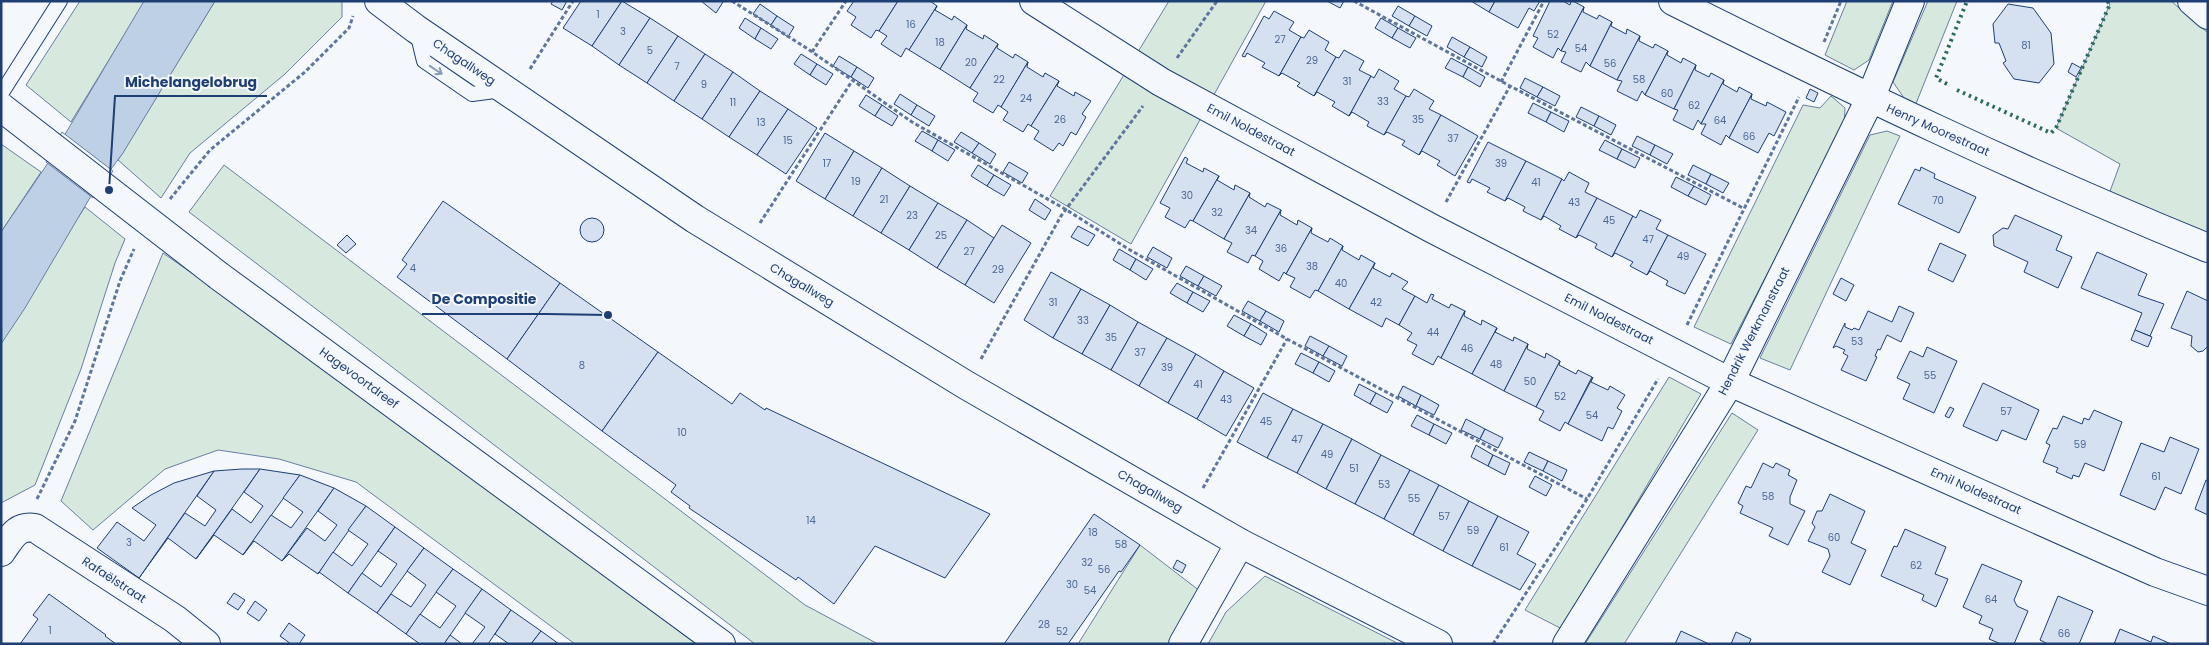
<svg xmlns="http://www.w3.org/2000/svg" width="2209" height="645" viewBox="0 0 2209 645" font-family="Poppins,sans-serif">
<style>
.green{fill:#d7e8df;stroke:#687fa3}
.water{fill:#bed0e5;stroke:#687fa3}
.pier{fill:#f4f7fb;stroke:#687fa3}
.building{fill:#d5e0f0;stroke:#1d3f73}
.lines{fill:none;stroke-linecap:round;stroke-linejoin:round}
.lane-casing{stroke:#1d3f73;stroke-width:16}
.street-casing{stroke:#1d3f73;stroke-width:30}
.secondary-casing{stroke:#1d3f73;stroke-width:30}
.path{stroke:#5e769c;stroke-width:3;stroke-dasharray:4 2.5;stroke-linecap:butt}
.lane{stroke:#f4f7fb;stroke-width:14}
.street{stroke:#f4f7fb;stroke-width:28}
.secondary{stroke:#f4f7fb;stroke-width:28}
.secondary-bridge-casing{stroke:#1d3f73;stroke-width:30;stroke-linecap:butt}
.secondary-bridge{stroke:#f4f7fb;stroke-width:28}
.hedge{stroke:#2c6c60;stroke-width:4;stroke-dasharray:2.5 4;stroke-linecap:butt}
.oneway{stroke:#889bb7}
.labels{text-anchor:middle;stroke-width:4;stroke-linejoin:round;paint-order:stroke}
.number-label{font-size:10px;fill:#4b6792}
.street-label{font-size:12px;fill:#1d3f73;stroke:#f4f7fb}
.leader{fill:none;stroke:#1d3f73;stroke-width:2}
.callout-dot{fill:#1d3f73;stroke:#f4f7fb;stroke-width:2}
.callout-label{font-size:14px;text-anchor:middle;font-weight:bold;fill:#1d3f73;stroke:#f4f7fb;stroke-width:4;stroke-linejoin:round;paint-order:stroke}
</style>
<rect width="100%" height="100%" fill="#f4f7fb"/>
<g class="green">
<path d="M80 1H145L71 122 26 85Z"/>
<path d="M215 1H342V17L285 74 190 153 161 198 118 160Z"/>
<path d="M1169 1H1266L1131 244 1050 196Z"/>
<path d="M1847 1H1893L1869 60 1854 70 1825 55Z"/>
<path d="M1928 1H1957L1915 106 1904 98 1893 82Z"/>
<path d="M2107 1H2171L2208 33V233L2109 194 2120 164 2056 128 2110 4Z"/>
<path d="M1831 96 1845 108 1844 125 1731 344 1694 327 1803 105 1820 108Z"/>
<path d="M1887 131 1900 136 1790 370 1760 358 1870 135Z"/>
<path d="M1 144 41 172 1 232Z"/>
<path d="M224 165 805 605 878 644H755L189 212Z"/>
<path d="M85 207 125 239 115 263 81 369 35 485 1 503V336Z"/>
<path d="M163 253 275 331 696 644H575L356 482 279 459 218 450 165 469 93 530 61 501Z"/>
<path d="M1669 377 1701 394 1562 629 1525 610Z"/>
<path d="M1732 413 1758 430 1624 644H1585Z"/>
<path d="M1140 545 1209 598 1176 644H1078Z"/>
<path d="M1265 576 1399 644H1208L1226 612Z"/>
</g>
<path class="water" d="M144 1H215L123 153 91 196 25 308 1 344V232L48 163Z"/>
<path class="pier" d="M62 132 113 171 93 198 46 162Z"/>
<g class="building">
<path d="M553 1H567L562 10 551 4Z"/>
<path d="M581 1H622L592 46 563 28Z"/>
<path d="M622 1 650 18 619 65 592 46Z"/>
<path d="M701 1H721L723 2 716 13Z"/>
<path d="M854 1H898L879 31 876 30 871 38 851 25 856 17 847 11Z"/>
<path d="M898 1H930L937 6 909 50 906 48 901 57 881 44 887 36 879 31Z"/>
<path d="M1327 1H1344L1340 8Z"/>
<path d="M1471 1H1495L1489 12Z"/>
<path d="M1495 1H1540L1534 11 1529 8 1518 28 1489 12Z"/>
<path d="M1550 1H1563L1570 5 1571 1H1573L1584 7 1561 51 1558 48 1553 58 1533 47 1538 38 1533 36Z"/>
<path d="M760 4 777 16 771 25 753 14Z"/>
<path d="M2008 4 2033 8 2051 33 2054 64 2039 83 2014 79 2003 63 2006 61 1999 43H1995L1993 24Z"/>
<path d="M937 6 935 10 952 20 954 16 967 25 940 69 909 50Z"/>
<path d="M1398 6 1415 16 1409 26 1392 16Z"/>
<path d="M1584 7 1583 12 1597 19 1599 15 1612 22 1590 66 1586 62 1581 72 1561 62 1566 52 1561 51Z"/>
<path d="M1274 11 1294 22 1289 30 1301 37 1279 76 1262 67 1265 63 1247 53 1245 57 1242 56 1264 16 1269 19Z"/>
<path d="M777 16 794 27 788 37 771 25Z"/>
<path d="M1415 16 1432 26 1427 36 1409 26Z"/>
<path d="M650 18 678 36 647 83 619 65Z"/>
<path d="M745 18 761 28 755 39 739 28Z"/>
<path d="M1381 18 1398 28 1392 38 1375 28Z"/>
<path d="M1612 22 1611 26 1626 34 1627 29 1640 36 1617 80 1590 66Z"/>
<path d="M967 25 966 29 983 39 984 35 998 44 970 88 940 69Z"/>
<path d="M761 28 778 39 771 49 755 39Z"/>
<path d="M1398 28 1416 38 1410 48 1392 38Z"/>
<path d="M1309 30 1329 42 1325 50 1336 57 1314 96 1297 86 1300 83 1282 73 1279 76 1301 37 1304 38Z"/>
<path d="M678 36 705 54 674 101 647 83Z"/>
<path d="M1640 36 1639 41 1653 48 1655 44 1668 51 1645 95 1642 91 1637 101 1617 91 1622 81 1617 80Z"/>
<path d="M1452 37 1470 47 1464 57 1447 47Z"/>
<path d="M998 44 997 48 1013 58 1015 54 1028 62 1001 107 998 105 993 113 973 101 978 93 970 88Z"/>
<path d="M1470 47 1487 57 1482 67 1464 57Z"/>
<path d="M1344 50 1364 61 1359 70 1371 76 1349 116 1332 106 1335 102 1317 92 1314 96 1336 57 1339 58Z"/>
<path d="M1668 51 1667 55 1681 63 1683 58 1696 65 1674 109 1645 95Z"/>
<path d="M705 54 733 72 702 119 674 101Z"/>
<path d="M801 54 817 64 810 75 794 64Z"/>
<path d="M839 56 857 67 851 77 833 66Z"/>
<path d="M1451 58 1468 67 1463 77 1445 68Z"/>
<path d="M1028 62 1027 67 1043 77 1045 73 1059 81 1031 126 1028 124 1023 132 1003 120 1008 112 1001 107Z"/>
<path d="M2072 63 2081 68 2076 77 2068 72Z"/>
<path d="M817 64 833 74 826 85 810 75Z"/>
<path d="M1696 65 1695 70 1709 77 1711 73 1724 80 1701 124 1698 120 1693 130 1673 120 1678 110 1674 109Z"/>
<path d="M857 67 874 78 868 88 851 77Z"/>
<path d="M1468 67 1485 77 1480 87 1463 77Z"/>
<path d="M1379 69 1399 81 1394 89 1406 96 1384 135 1367 126 1369 122 1352 112 1349 116 1371 76 1374 78Z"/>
<path d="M733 72 760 91 729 137 702 119Z"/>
<path d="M1525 78 1543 87 1537 97 1520 88Z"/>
<path d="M1724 80 1723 84 1737 92 1739 87 1752 94 1729 138 1726 135 1721 145 1701 134 1706 124H1701Z"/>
<path d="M1059 81 1057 86 1074 96 1075 92 1091 101 1082 114 1086 117 1076 135 1071 132 1063 146 1059 143 1053 151 1034 139 1039 131 1031 126Z"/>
<path d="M1543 87 1560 96 1555 106 1537 97Z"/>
<path d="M1414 89 1434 101 1429 109 1441 115 1419 155 1402 145 1405 141 1387 132 1384 135 1406 96 1409 97Z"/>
<path d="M1810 89 1818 93 1814 102 1806 98Z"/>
<path d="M760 91 788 109 757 155 729 137Z"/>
<path d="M900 94 917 105 911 115 894 104Z"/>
<path d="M1752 94 1751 99 1766 106 1767 102 1786 112 1774 136 1769 133 1758 153 1729 138Z"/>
<path d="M866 95 882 105 875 116 859 106Z"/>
<path d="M1533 103 1551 112 1546 122 1528 113Z"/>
<path d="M882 105 898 116 892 126 875 116Z"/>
<path d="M917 105 935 116 929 126 911 115Z"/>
<path d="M1581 107 1599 116 1594 126 1576 117Z"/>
<path d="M788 109 817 128 786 174 757 155Z"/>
<path d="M1551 112 1569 121 1564 132 1546 122Z"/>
<path d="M1441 115 1478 136 1455 176 1437 165 1440 161 1422 151 1419 155Z"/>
<path d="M1599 116 1616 125 1611 135 1594 126Z"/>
<path d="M922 131 938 140 932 151 915 141Z"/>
<path d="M961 132 979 143 972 153 954 142Z"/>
<path d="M825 133 854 151 825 199 796 181Z"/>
<path d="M1637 136 1655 145 1650 155 1632 146Z"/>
<path d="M938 140 955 150 948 161 932 151Z"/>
<path d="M1605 140 1622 149 1617 159 1599 150Z"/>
<path d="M1488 142 1526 161 1505 201 1487 192 1490 188 1472 179 1470 183 1467 182Z"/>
<path d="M979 143 996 154 990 164 972 153Z"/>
<path d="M1655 145 1673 154 1667 164 1650 155Z"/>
<path d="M1622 149 1640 158 1635 168 1617 159Z"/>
<path d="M854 151 882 168 853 216 825 199Z"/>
<path d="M1185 157 1188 159 1186 163 1203 172 1204 168 1219 176 1193 221 1190 220 1185 228 1165 217 1170 208 1160 203Z"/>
<path d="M1526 161 1562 179 1541 220 1523 211 1525 207 1508 198 1505 201Z"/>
<path d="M1009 162 1028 173 1022 183 1003 172Z"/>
<path d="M978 165 994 175 987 186 971 176Z"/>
<path d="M1693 165 1711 174 1706 184 1688 175Z"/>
<path d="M1921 167 1935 174 1934 178 1976 197 1959 233 1898 204 1915 169 1920 171Z"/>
<path d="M882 168 910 186 881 233 853 216Z"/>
<path d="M1569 172 1589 183 1585 192 1597 198 1576 238 1559 229 1561 226 1544 216 1541 220 1562 179 1564 181Z"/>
<path d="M1711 174 1729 183 1723 193 1706 184Z"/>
<path d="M994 175 1011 185 1004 196 987 186Z"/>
<path d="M1219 176 1217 180 1234 190 1235 185 1250 193 1224 239 1193 221Z"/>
<path d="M1676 177 1694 186 1688 196 1671 187Z"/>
<path d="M910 186 938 203 909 250 881 233Z"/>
<path d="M1694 186 1711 195 1706 205 1688 196Z"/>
<path d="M1250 193 1249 197 1265 207 1267 203 1281 210 1255 256 1252 255 1248 263 1227 252 1232 243 1224 239Z"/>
<path d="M1597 198 1633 216 1612 257 1595 248 1597 244 1579 235 1576 238Z"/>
<path d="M1035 199 1051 210 1045 220 1029 210Z"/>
<path d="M443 201 560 283 507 359 397 277 407 264 402 260Z"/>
<path d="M938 203 967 220 937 268 909 250Z"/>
<path d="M1281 210 1280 215 1297 225 1298 220 1312 228 1286 274 1284 272 1279 281 1259 269 1263 261 1255 256Z"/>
<path d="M1640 210 1661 220 1656 229 1668 235 1647 275 1630 266 1633 262 1615 253 1612 257 1633 216 1636 218Z"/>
<path d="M2015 215 2062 236 2056 250 2072 257 2058 288 2024 272 2028 262 1994 246 1993 235 2003 228 2008 229Z"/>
<circle cx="592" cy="230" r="12"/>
<path d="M967 220 994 238 965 285 937 268Z"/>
<path d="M1002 225 1031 243 994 303 965 285Z"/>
<path d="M1078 226 1095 235 1088 246 1071 237Z"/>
<path d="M1312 228 1311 233 1328 242 1330 238 1343 246 1318 291 1315 290 1310 298 1290 287 1295 278 1286 274Z"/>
<path d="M347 235 356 244 346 253 337 245Z"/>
<path d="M1668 235 1706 254 1685 294 1666 285 1668 281 1650 271 1647 275Z"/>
<path d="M1940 243 1966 255 1953 282 1928 270Z"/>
<path d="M1343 246 1342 250 1359 260 1361 255 1375 263 1349 309 1318 291Z"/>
<path d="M1153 247 1172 258 1167 268 1147 257Z"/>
<path d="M1119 249 1136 259 1130 270 1113 260Z"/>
<path d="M2097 252 2147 274 2138 295 2164 304 2150 336 2135 330 2142 313 2081 288Z"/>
<path d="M1136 259 1153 269 1146 280 1130 270Z"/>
<path d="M1375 263 1373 268 1390 277 1392 273 1408 282 1402 289 1415 296 1399 325 1386 318 1382 327 1349 309Z"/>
<path d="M1186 266 1204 276 1198 286 1180 276Z"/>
<path d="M1051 272 1081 289 1053 338 1024 320Z"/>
<path d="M1204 276 1222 286 1216 296 1198 286Z"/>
<path d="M1841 278 1854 285 1846 301 1833 294Z"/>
<path d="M560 283 658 352 602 431 507 359Z"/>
<path d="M1177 283 1193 292 1187 303 1170 293Z"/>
<path d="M1081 289 1110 305 1082 354 1053 338Z"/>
<path d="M2187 291 2208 301V346L2203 351 2198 352 2191 346 2192 336 2171 328Z"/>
<path d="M1193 292 1210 301 1203 312 1187 303Z"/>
<path d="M1431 294 1434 295 1432 299 1449 308 1451 304 1465 311 1441 358 1438 356 1433 365 1412 354 1417 345 1407 340 1412 333 1399 325 1415 296 1427 303Z"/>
<path d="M1248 301 1266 311 1260 321 1242 311Z"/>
<path d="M1110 305 1138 322 1111 370 1082 354Z"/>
<path d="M1899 306 1914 313 1901 342 1887 335 1880 350 1878 349 1875 356 1877 357 1866 381 1841 370 1848 356 1843 353 1845 350 1836 346 1833 348 1845 323V327L1852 330 1854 328 1859 330 1868 311 1892 322Z"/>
<path d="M1266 311 1284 321 1279 332 1260 321Z"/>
<path d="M1465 311 1464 316 1481 325 1482 320 1497 328 1472 374 1441 358Z"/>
<path d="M1234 315 1251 324 1244 336 1227 326Z"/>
<path d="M1138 322 1167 338 1139 386 1111 370Z"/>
<path d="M1251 324 1267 334 1261 345 1244 336Z"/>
<path d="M1497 328 1495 332 1513 341 1514 337 1528 344 1504 391 1472 374Z"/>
<path d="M2135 330 2152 337 2148 347 2131 340Z"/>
<path d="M1310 336 1329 346 1323 356 1305 346Z"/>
<path d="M1167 338 1196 354 1168 403 1139 386Z"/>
<path d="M1528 344 1527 349 1545 358 1546 353 1560 361 1536 407 1504 391Z"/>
<path d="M1329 346 1347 356 1342 366 1323 356Z"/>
<path d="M1927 347 1957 361 1934 413 1903 399 1910 384 1897 378 1910 351 1923 357Z"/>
<path d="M658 352 732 404 740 393 765 410 766 408 990 514 945 578 875 546 834 604 798 577 796 580 689 508 690 506 671 492 676 485 602 431Z"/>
<path d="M1301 353 1319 362 1313 373 1295 364Z"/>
<path d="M1196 354 1224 371 1197 419 1168 403Z"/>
<path d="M1560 361 1559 365 1576 374 1578 370 1592 377 1568 424 1565 422 1560 431 1539 420 1544 411 1536 407Z"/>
<path d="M1319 362 1335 371 1329 382 1313 373Z"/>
<path d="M1224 371 1254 388 1226 436 1197 419Z"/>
<path d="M1593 377 1591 382 1608 390 1610 386 1625 395 1617 408 1622 411 1613 429 1608 427 1602 441 1568 424Z"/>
<path d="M1983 383 2039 410 2026 440 2002 430 1997 441 1963 426Z"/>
<path d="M1359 384 1376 393 1370 404 1354 395Z"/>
<path d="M1403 386 1421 395 1416 406 1398 396Z"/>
<path d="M1263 393 1293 409 1267 458 1237 442Z"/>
<path d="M1376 393 1393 402 1387 413 1370 404Z"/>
<path d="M1421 395 1439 405 1434 415 1416 406Z"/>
<path d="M1950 407 1954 409 1949 418 1945 416Z"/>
<path d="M1293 409 1323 424 1297 473 1267 458Z"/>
<path d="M2094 410 2122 422 2104 471 2085 463 2079 477 2073 475 2072 479 2056 472 2058 468 2043 462 2050 445 2046 443 2053 428 2057 429 2063 416 2082 424 2084 418 2089 420Z"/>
<path d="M1417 415 1434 424 1429 435 1411 426Z"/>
<path d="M1466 419 1485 429 1480 439 1461 430Z"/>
<path d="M1323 424 1352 439 1326 489 1297 473Z"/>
<path d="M1434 424 1452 433 1446 444 1429 435Z"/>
<path d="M1485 429 1503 438 1498 448 1480 439Z"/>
<path d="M2170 437 2199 449 2181 494 2165 487 2155 510 2120 495 2141 443 2164 452Z"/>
<path d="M1352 439 1381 455 1355 504 1326 489Z"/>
<path d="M1476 445 1493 455 1488 466 1471 457Z"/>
<path d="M1529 452 1548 461 1543 471 1524 462Z"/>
<path d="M1381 455 1410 470 1384 519 1355 504Z"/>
<path d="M1493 455 1510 463 1505 475 1488 466Z"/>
<path d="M1548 461 1567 470 1562 481 1543 471Z"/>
<path d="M1763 463 1773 468 1776 463 1790 470 1788 475 1797 480 1790 497V504L1805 511 1788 545 1769 536 1773 528 1740 513 1743 506 1738 503 1746 486 1751 488Z"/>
<path d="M242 469H260L196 559 168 538 139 578 185 513 205 526 216 510 197 496 214 471Z"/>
<path d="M260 469 300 475 243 555 214 535 196 559 232 509 251 523 263 506 244 492Z"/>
<path d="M1410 470 1439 485 1413 535 1384 519Z"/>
<path d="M214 471 139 578 97 548 117 522 144 541 156 525 132 508 151 495 174 483Z"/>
<path d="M300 475 334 488 282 561 254 541 243 555 271 515 291 528 303 512 283 498Z"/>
<path d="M1535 476 1552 485 1546 496 1529 487Z"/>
<path d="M2206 480 2208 481V515L2195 509Z"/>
<path d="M1439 485 1469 501 1443 551 1413 535Z"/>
<path d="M334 488 366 506 318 574 289 554 282 561 307 528 325 541 337 525 318 511Z"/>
<path d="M1830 494 1865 511 1851 543 1866 550 1850 585 1822 572 1830 556 1828 549 1808 541 1815 527 1812 523 1817 511H1822Z"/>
<path d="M1469 501 1498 516 1472 566 1443 551Z"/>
<path d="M366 506 395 527 348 593 319 572 318 574 333 552 352 566 368 544 348 530Z"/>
<path d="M1094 514 1140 545 1121 572 1119 571 1068 644H1004Z"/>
<path d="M1498 516 1529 532 1517 554 1536 564 1520 590 1472 566Z"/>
<path d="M395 527 424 548 377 613 348 593 362 573 381 587 397 564 378 551Z"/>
<path d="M1905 529 1946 547 1935 574 1948 579 1936 607 1922 600 1924 595 1881 576 1894 546 1897 547Z"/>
<path d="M424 548 453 569 406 634 377 613 391 594 411 607 426 585 407 571Z"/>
<path d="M1177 560 1186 565 1182 573 1173 568Z"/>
<path d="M1982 564 2022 581 2014 600 2017 606 2028 611 2014 644H2001L1989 639 1993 629 1979 623 1982 616 1963 607Z"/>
<path d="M453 569 482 589 444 644H420L406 634 420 614 440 628 456 606 436 592Z"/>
<path d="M482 589 511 610 488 644H472L485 627 465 613Z"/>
<path d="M234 593 245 600 238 610 227 603Z"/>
<path d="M49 594 106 635 105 636 116 644H20L38 619 33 615Z"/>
<path d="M2058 596 2093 611 2079 644H2048L2040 640Z"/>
<path d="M255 601 267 610 259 621 247 613Z"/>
<path d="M511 610 541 631 531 644H509L495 634Z"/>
<path d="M289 623 305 635 299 644H291L280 636Z"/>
<path d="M2120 629 2151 642 2153 636 2171 644H2114Z"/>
<path d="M541 631 559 644H531Z"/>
<path d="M1681 631 1709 644H1675Z"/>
<path d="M1736 632 1751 639 1749 644H1731Z"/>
<path d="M450 635 462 644H444Z"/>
</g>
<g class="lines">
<g class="lane-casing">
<g id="lane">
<path d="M417 32 424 61 472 94 502 90"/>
<path d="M1 94 60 1"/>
</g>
</g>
<g class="street-casing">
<g id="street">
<path d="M379 1 416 29 695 219 966 385 1240 543 1438 644"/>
<path d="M1034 1 1161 82 1431 228 1730 382 2155 572 2208 591"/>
<path d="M1673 1C1849 89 2026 174 2208 248"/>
<path d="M2192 1 2208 15"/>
<path d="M1 552C11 538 16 525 35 528L175 619 206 644"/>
<path d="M1183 644 1240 543"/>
<path d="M1567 644 1730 382 1870 99 1910 1"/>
</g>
</g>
<g class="secondary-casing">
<path id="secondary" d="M219 276 721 644"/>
</g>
<g class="path">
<path d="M732 1 808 49 912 122 1065 209 1130 250 1287 339 1587 499"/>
<path d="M1354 1 1510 86 1743 208"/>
<path d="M1824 42 1841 1"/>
<path d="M812 52 846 1"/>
<path d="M1177 58 1217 1"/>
<path d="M530 69 573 1"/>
<path d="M1501 82 1544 1"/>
<path d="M170 199 210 150 305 72 349 28 353 16"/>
<path d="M1446 202 1510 86"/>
<path d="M760 223 852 81"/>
<path d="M1687 325 1799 97"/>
<path d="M981 359 1061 216 1143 106"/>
<path d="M1203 488 1287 339"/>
<path d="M37 499 75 421 120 281 134 249"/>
<path d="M1493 644 1587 499 1658 379"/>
</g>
<use href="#lane" class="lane"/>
<use href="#street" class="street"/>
<use href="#secondary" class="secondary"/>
<g class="secondary-bridge-casing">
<path id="secondary-bridge" d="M1 107 219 276"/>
</g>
<use href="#secondary-bridge" class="secondary-bridge"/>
<g class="hedge">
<path d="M1947 84 1936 78 1967 1"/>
<path d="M1957 90 2051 133 2056 128 2110 4 2107 1"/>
</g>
</g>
<defs><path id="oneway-shaft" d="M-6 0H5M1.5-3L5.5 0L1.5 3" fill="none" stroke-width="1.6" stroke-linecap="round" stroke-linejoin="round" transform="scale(1.25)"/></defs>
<use class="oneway" href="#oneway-shaft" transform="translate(436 70) rotate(34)"/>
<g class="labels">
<g class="number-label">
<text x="598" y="18">1</text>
<text x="911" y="28">16</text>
<text x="623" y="35">3</text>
<text x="1553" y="38">52</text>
<text x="1280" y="43">27</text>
<text x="940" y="46">18</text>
<text x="2026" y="49">81</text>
<text x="1581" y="52">54</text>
<text x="650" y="54">5</text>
<text x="1312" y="64">29</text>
<text x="971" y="66">20</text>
<text x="1610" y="67">56</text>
<text x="677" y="70">7</text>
<text x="999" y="83">22</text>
<text x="1639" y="83">58</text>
<text x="1347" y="85">31</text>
<text x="704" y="88">9</text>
<text x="1667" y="97">60</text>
<text x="1026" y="102">24</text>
<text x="1383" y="105">33</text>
<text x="733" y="106">11</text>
<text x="1694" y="109">62</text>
<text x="1060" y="123">26</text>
<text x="1418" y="123">35</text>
<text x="1720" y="124">64</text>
<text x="761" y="126">13</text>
<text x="1749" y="140">66</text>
<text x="1453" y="142">37</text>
<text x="788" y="144">15</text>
<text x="827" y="167">17</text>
<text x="1501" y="167">39</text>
<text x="856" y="185">19</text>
<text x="1536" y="186">41</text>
<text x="1187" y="199">30</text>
<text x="884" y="203">21</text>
<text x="1938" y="204">70</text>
<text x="1574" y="206">43</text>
<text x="1217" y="216">32</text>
<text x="912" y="219">23</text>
<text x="1609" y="224">45</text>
<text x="1251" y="234">34</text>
<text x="941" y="239">25</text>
<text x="1648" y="243">47</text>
<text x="1281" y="252">36</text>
<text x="969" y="255">27</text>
<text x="1683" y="260">49</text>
<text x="1312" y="270">38</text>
<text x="413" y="272">4</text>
<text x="998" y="273">29</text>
<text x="1341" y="287">40</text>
<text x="1053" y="306">31</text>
<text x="1376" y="306">42</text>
<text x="1083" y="324">33</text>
<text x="1433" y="336">44</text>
<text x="1111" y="341">35</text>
<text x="1857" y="345">53</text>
<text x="1467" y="352">46</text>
<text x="1140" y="356">37</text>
<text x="1496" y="368">48</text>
<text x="582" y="369">8</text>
<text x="1167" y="371">39</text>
<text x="1930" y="379">55</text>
<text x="1530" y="385">50</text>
<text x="1198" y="388">41</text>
<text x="1560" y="400">52</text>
<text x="1226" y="403">43</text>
<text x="2006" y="415">57</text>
<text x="1592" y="419">54</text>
<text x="1266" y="425">45</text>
<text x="682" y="436">10</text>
<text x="1297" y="443">47</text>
<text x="2080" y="448">59</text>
<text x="1327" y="458">49</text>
<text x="1354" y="472">51</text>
<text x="2156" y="480">61</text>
<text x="1384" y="488">53</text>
<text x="1768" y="500">58</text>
<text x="1414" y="502">55</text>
<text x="1444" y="520">57</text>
<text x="811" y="524">14</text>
<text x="1473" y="534">59</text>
<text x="1093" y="536">18</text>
<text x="1834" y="541">60</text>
<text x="129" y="546">3</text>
<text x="1121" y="548">58</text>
<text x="1504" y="551">61</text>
<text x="1087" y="566">32</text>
<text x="1916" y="569">62</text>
<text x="1104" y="573">56</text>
<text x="1072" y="588">30</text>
<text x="1090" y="594">54</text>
<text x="1991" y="603">64</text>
<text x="1044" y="628">28</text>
<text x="50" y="634">1</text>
<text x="1062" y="635">52</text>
<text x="2064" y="637">66</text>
</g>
<g class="street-label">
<text transform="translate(464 62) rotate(34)" y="4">Chagallweg</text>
<text transform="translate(1251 130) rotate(28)" y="4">Emil Noldestraat</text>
<text transform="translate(1938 130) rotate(24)" y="4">Henry Moorestraat</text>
<text transform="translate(802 285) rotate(31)" y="4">Chagallweg</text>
<text transform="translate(1609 319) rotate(27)" y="4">Emil Noldestraat</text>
<text transform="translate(1754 331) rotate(-63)" y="4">Hendrik Werkmanstraat</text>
<text transform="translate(359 378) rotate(36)" y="4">Hagevoortdreef</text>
<text transform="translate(1150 491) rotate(30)" y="4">Chagallweg</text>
<text transform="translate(1976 491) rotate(24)" y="4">Emil Noldestraat</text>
<text transform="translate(114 580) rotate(33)" y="4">Rafaëlstraat</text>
</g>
</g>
<path class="leader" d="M109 190L115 96H267M608 315L547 314H422"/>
<g class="callout-dot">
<circle cx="109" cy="190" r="5"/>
<circle cx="608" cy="315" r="5"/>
</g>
<g class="callout-label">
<text x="191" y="87">Michelangelobrug</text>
<text x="484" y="304">De Compositie</text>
</g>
<rect width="2209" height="645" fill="none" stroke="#1d3f73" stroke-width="5"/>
</svg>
